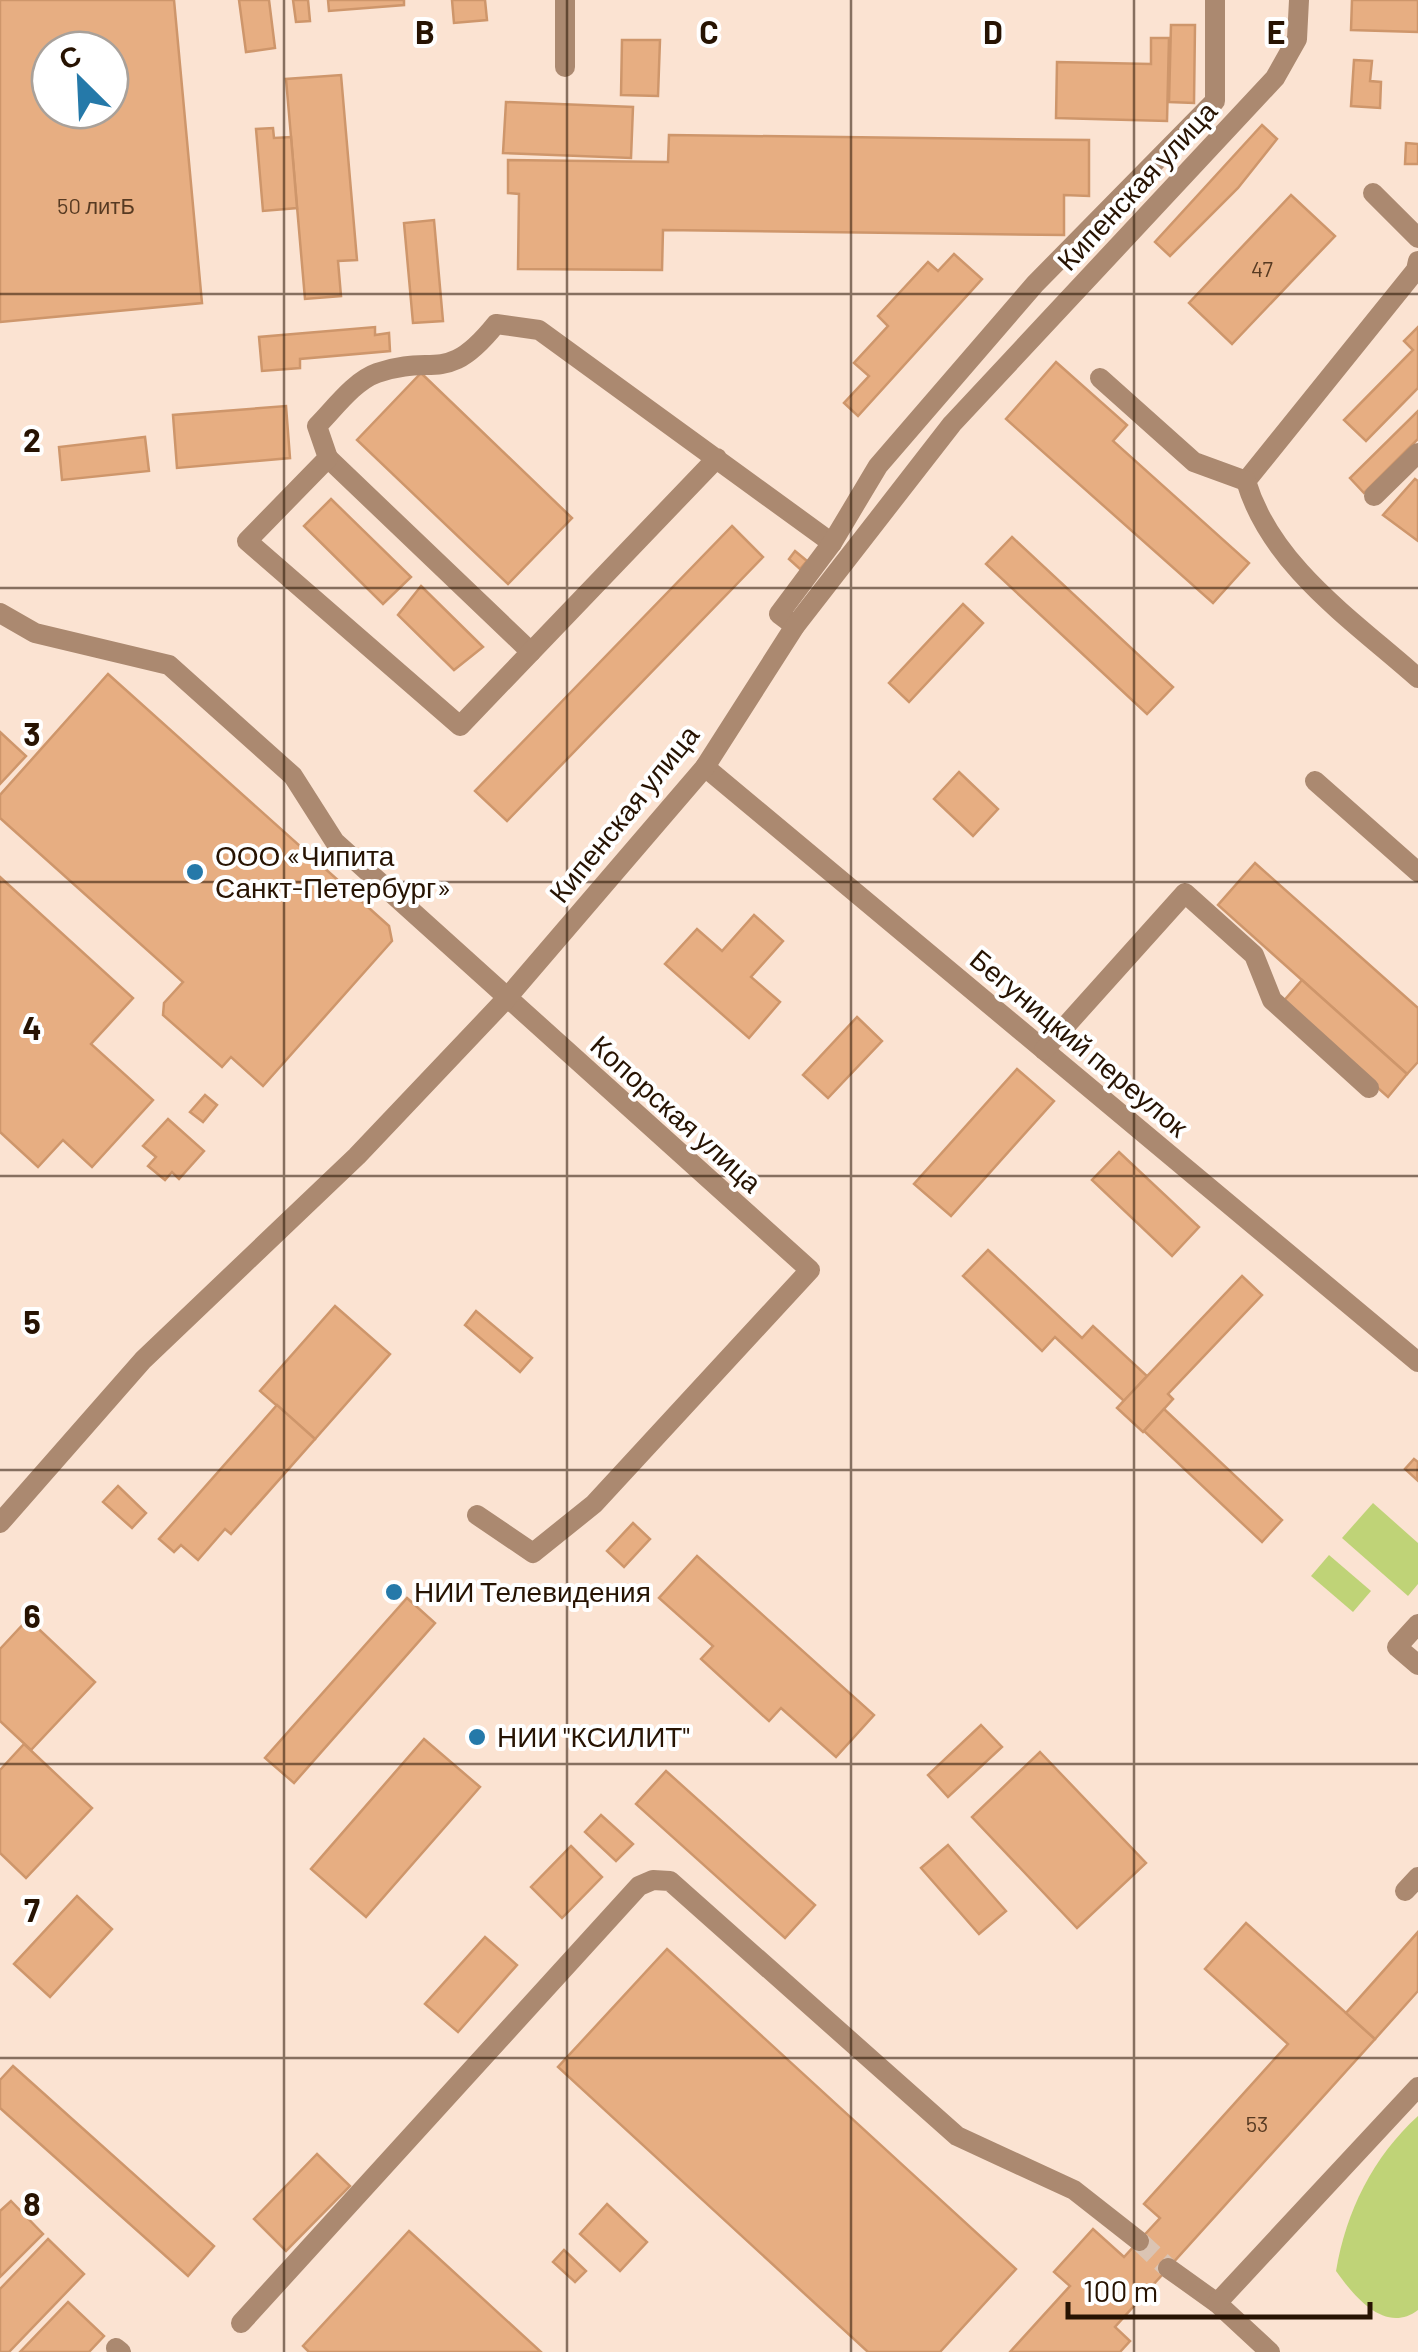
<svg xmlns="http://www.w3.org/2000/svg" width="1418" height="2352" viewBox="0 0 1418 2352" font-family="Barlow,sans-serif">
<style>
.green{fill:#bfd377}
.building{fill:#e7ae82;stroke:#ce966b;stroke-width:2.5;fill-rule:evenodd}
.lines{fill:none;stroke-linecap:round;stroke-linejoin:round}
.minor-tunnel{stroke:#dbc4b3;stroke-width:20;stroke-dasharray:20 10;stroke-linecap:butt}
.minor{stroke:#ab8970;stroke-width:20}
.grid{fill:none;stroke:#271302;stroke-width:2.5;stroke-opacity:0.55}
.poi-dot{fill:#2579a9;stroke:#fff;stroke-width:4}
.labels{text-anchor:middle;stroke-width:8;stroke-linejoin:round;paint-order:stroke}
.number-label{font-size:22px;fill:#573a22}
.street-label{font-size:28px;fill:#271302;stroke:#fff}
.poi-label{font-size:28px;fill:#271302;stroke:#fff;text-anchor:start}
.grid-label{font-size:32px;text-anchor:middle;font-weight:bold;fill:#271302;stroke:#fff;stroke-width:8;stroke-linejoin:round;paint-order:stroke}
</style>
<rect width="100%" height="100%" fill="#fbe3d2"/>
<g class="green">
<path d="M1373 1503 1418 1543V1584L1408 1596 1342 1538Z"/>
<path d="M1329 1555 1371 1591 1353 1612 1311 1576Z"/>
<path d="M1418 2116V2310C1385 2335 1354 2296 1336 2271 1346 2211 1373 2157 1418 2116Z"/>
</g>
<g class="building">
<path d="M0 0H174L202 303 0 322ZM50 50H110V110H50Z"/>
<path d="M239 0H269L275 48 246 52Z"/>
<path d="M293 0H308L310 21 296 22Z"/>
<path d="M328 0H404V5L329 11Z"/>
<path d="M452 0H485L487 20 454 23Z"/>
<path d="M1352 0H1418V32L1351 30Z"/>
<path d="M1171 25H1195L1194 103 1169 102Z"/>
<path d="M1151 38H1169L1167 121 1056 118 1057 62 1151 64Z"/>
<path d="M622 40H660L658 96 621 95Z"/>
<path d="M1354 60 1372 61 1370 81 1381 82 1380 108 1351 106Z"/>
<path d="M341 75 357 260 338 261 341 296 305 299 286 79Z"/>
<path d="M506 102 633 107 631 158 503 153Z"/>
<path d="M1262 125 1277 139 1238 188 1170 256 1155 242Z"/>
<path d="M273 128 274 138 291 137 297 208 263 211 256 129Z"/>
<path d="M669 135 1089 140V196L1064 195V235L663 230 662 270 518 269 519 194 508 193V160L668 162Z"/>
<path d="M1406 143 1418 144V164H1405Z"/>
<path d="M1291 195 1335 236 1232 344 1189 303Z"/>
<path d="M434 220 443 321 413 323 404 223Z"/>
<path d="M954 254 982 279 858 416 844 403 869 376 854 363 888 326 878 316 928 262 938 271Z"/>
<path d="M375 327V335L389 333 390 351 300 359V368L262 371 259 337Z"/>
<path d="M1418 327V388L1366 441 1344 420 1413 350 1404 341Z"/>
<path d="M1056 362 1127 425 1113 441 1249 563 1213 603 1006 419Z"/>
<path d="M421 373 572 518 508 584 357 440Z"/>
<path d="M286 406 290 458 177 468 173 415Z"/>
<path d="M1418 411V439L1364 493 1350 478Z"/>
<path d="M145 437 149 471 62 480 59 447Z"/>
<path d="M1415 479 1418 481V541L1383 515Z"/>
<path d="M331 499 411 577 383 604 304 526Z"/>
<path d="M732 526 763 557 507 821 475 791Z"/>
<path d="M1012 537 1173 687 1147 714 986 564Z"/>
<path d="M795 551 807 561 800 569 789 559Z"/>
<path d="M421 586 483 647 454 670 398 615Z"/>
<path d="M963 604 983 623 909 702 889 683Z"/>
<path d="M108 674 389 926 392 941 263 1086 231 1057 222 1067 163 1015 164 1003 183 982 0 818V795Z"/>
<path d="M0 732 26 756 0 784Z"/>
<path d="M959 772 998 809 973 836 934 799Z"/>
<path d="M1255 863 1418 1008V1062L1407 1074 1218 905Z"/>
<path d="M0 877 133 998 91 1044 153 1100 92 1167 63 1140 38 1167 0 1132Z"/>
<path d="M754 915 783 941 751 977 780 1002 749 1038 665 964 697 929 722 951Z"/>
<path d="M1302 980 1407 1074 1388 1097 1282 1003Z"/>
<path d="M857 1017 882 1041 828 1098 803 1075Z"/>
<path d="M1017 1069 1054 1101 951 1216 914 1184Z"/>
<path d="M205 1095 217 1105 203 1122 190 1112Z"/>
<path d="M168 1119 204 1151 179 1179 172 1172 165 1180 148 1166 156 1157 143 1146Z"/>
<path d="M1119 1152 1199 1227 1172 1256 1092 1180Z"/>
<path d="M988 1250 1082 1338 1093 1326 1147 1376 1124 1401 1055 1337 1042 1351 963 1276Z"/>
<path d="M1242 1276 1262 1295 1168 1394 1173 1399 1143 1432 1117 1408Z"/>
<path d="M335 1306 390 1354 315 1439 260 1391Z"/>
<path d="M476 1311 532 1358 520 1372 465 1325Z"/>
<path d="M277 1405 315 1439 231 1534 225 1529 198 1560 181 1545 174 1552 159 1539Z"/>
<path d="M1164 1409 1282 1520 1262 1542 1144 1431Z"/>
<path d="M1414 1459 1418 1462 1417 1480 1405 1469Z"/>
<path d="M118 1486 146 1513 132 1528 103 1502Z"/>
<path d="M633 1523 650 1539 624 1567 607 1551Z"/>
<path d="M697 1556 874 1715 836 1757 781 1708 769 1721 701 1659 713 1646 659 1598Z"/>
<path d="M407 1598 435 1623 294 1783 265 1758Z"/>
<path d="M28 1619 95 1682 31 1750 0 1721V1649Z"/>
<path d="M981 1725 1002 1747 948 1797 928 1775Z"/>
<path d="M424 1739 480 1787 366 1917 311 1869Z"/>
<path d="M24 1744 92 1808 26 1878 0 1853V1770Z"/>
<path d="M1040 1752 1146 1863 1077 1928 972 1817Z"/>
<path d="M666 1771 815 1905 785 1938 636 1804Z"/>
<path d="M601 1815 633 1844 616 1861 585 1832Z"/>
<path d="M948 1845 1006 1911 979 1934 921 1868Z"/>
<path d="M571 1846 602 1877 562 1918 531 1887Z"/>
<path d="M77 1896 112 1929 50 1997 14 1964Z"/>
<path d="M1246 1923 1375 2039 1115 2327 1130 2341 1120 2352H1010L1070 2286 1054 2272 1093 2229 1124 2257 1160 2218 1144 2204 1288 2044 1205 1969Z"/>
<path d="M1418 1932V1991L1375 2039 1346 2013Z"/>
<path d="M485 1937 517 1965 458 2032 425 2004Z"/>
<path d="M667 1949 1016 2269 940 2352H868L558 2067Z"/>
<path d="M13 2066 214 2246 188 2276 0 2108V2080Z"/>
<path d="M317 2154 350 2186 286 2251 254 2219Z"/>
<path d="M11 2201 43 2234 0 2277V2211Z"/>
<path d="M607 2204 647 2242 620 2271 580 2234Z"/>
<path d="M409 2231 541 2352H309L303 2346Z"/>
<path d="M48 2239 84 2274 9 2352H0V2289Z"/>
<path d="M564 2250 586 2271 575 2282 553 2262Z"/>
<path d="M68 2302 104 2336 89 2352H20Z"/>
</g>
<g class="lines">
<path class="minor-tunnel" d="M1139 2241 1168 2268"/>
<g class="minor">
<path d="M565 0V67"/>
<path d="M1373 193 1418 238"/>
<path d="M1418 261 1416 270 1246 481C1271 566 1354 621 1418 678"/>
<path d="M1100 378 1194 462 1246 481"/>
<path d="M328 458 531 652"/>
<path d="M717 458 460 726 247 541 328 458 317 426C334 409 354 381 377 373 436 353 446 386 496 324L539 330 832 543"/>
<path d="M1374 496 1418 453"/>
<path d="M0 613 35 633 169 665 293 776 335 842 810 1270 594 1504 533 1553 477 1515"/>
<path d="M795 626 779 614 832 543 878 466 1035 284 1215 101V0"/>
<path d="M705 767 1418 1362"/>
<path d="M1315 781 1418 872"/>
<path d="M1044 1050 1185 893 1254 955 1272 1000 1369 1088"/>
<path d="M0 1523 143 1360 357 1156 506 999 705 767 795 626 952 424 1275 78 1297 39 1299 0"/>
<path d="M1418 1624 1397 1647 1418 1665"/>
<path d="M1405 1891 1418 1877"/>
<path d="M1168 2268 1217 2303 1270 2352"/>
<path d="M1217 2303 1418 2087"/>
<path d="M241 2323 639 1886 653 1880 670 1881 957 2136 1074 2190 1139 2241"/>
<path d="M116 2348 121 2352"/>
</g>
</g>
<path class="grid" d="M284 0V2352M567 0V2352M851 0V2352M1134 0V2352M0 294H1418M0 588H1418M0 882H1418M0 1176H1418M0 1470H1418M0 1764H1418M0 2058H1418"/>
<g class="poi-dot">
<circle cx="195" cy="872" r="10"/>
<circle cx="394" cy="1592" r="10"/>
<circle cx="477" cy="1737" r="10"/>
</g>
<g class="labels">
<g class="number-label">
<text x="96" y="214">50 литБ</text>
<text x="1262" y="277">47</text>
<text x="1257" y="2132">53</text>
</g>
<g class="street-label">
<text transform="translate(1137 186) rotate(-47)" y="10">Кипенская улица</text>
<text transform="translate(624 814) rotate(-51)" y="10">Кипенская улица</text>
<text transform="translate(1079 1043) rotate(40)" y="10">Бегуницкий переулок</text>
<text transform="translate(676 1114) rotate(42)" y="10">Копорская улица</text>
</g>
<g class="poi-label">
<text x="215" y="866">ООО «Чипита<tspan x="215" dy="32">Санкт-Петербург»</tspan></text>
<text x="414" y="1602">НИИ Телевидения</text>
<text x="497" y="1747">НИИ "КСИЛИТ"</text>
</g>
</g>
<g class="grid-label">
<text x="425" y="44">B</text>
<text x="709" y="44">C</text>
<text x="993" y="44">D</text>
<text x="1276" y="44">E</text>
<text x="32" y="452">2</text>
<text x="32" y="746">3</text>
<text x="32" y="1040">4</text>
<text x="32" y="1334">5</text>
<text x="32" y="1628">6</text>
<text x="32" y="1922">7</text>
<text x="32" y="2216">8</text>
</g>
<g transform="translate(80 80) rotate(336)"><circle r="48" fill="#ffffff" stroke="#a9a19a" stroke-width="2.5"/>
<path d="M0-8L18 38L0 25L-18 38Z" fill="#2579a9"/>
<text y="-15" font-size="28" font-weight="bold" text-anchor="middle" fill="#271302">С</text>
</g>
<path d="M1068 2302v15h302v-15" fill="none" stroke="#271302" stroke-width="5"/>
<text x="1083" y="2302" font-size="30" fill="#271302" stroke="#ffffff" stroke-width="8" paint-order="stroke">100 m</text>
</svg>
